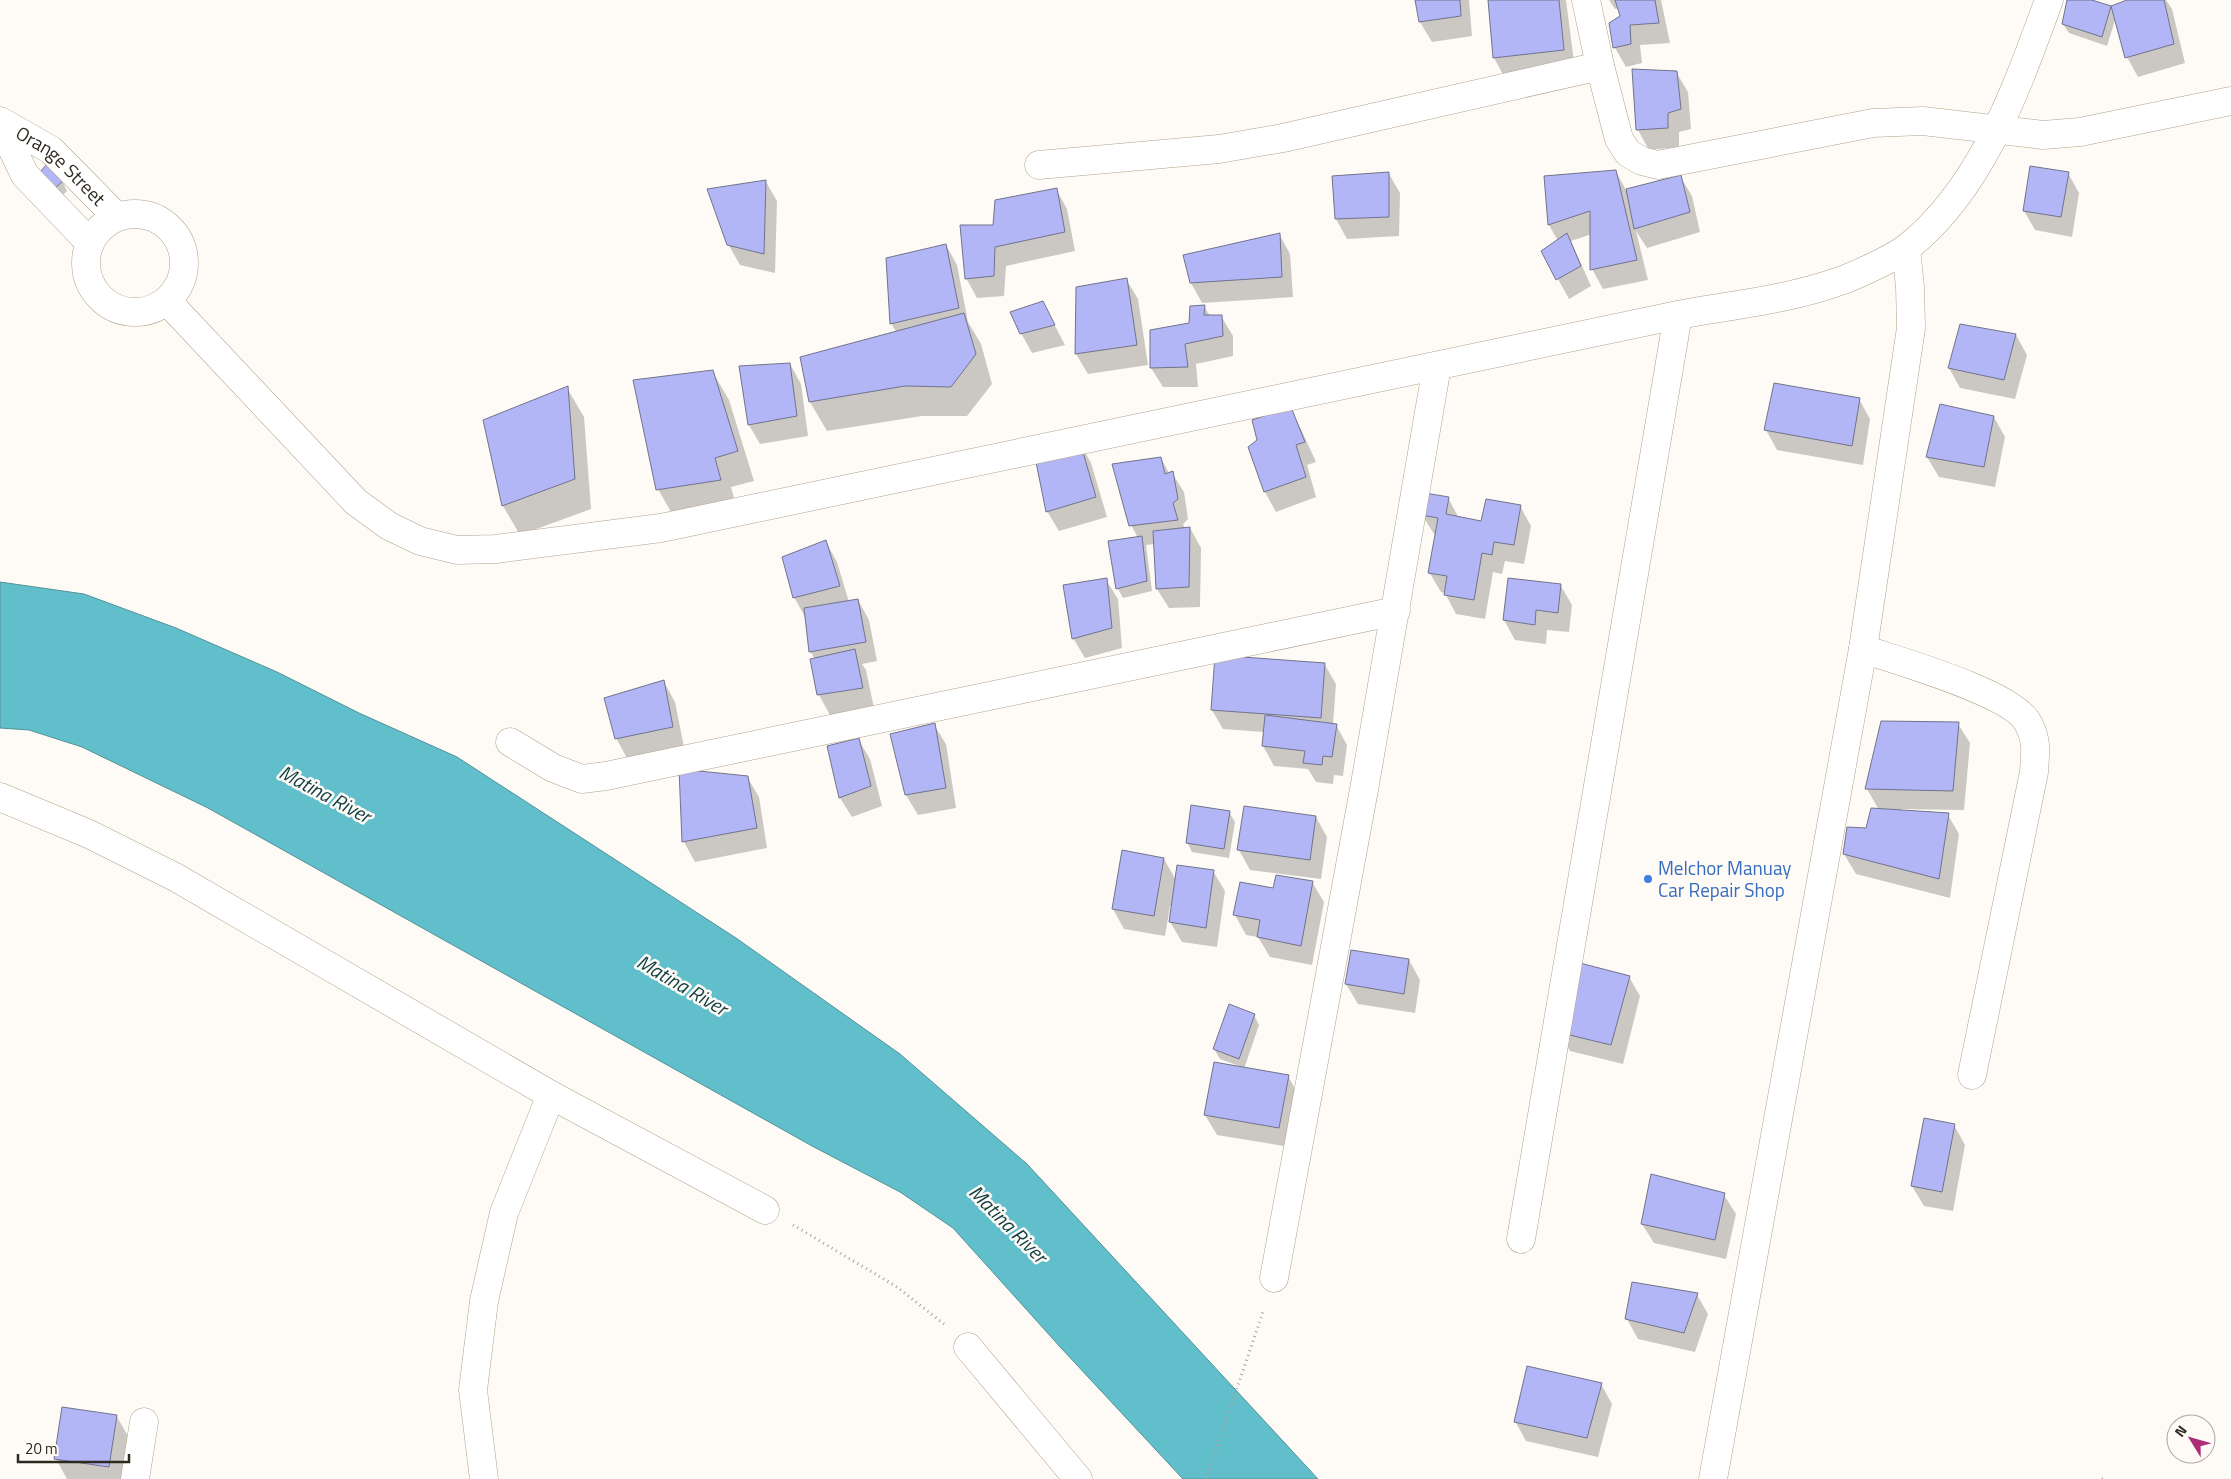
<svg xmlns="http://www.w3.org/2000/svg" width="2231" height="1479" viewBox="0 0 2231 1479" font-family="'Titillium Web',sans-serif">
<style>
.water{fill:#61bfcc;stroke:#529298}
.shadow{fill:#0003}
.building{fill:#b2b6f6;stroke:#71738b}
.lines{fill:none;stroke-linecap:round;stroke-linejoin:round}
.minor-casing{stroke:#b0a28a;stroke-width:29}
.path{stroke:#a4a099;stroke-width:3;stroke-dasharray:1 4;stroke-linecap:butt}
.minor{stroke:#fff;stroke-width:28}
.shop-dot{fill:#3f7fe0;stroke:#fefbf6;stroke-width:2}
.labels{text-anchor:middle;stroke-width:5;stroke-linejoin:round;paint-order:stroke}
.street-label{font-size:19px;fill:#2e291f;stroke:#fefbf6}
.shop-label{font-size:19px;fill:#366cbe;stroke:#fefbf6;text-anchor:start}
.water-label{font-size:20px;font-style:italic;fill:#103d43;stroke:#fefbf6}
</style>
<rect width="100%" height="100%" fill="#fefbf6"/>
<path class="water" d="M0 582 84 594 176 628 277 672 359 713 457 757 736 938 900 1054 1027 1164 1318 1479H1183L1062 1349 953 1228 900 1192 812 1146 208 808 82 747 29 730 0 728Z"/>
<g class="shadow">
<path d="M1417 0H1469L1472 36 1432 42 1420 22Z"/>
<path d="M1490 0H1566L1575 70 1505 78 1494 58Z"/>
<path d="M1609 0H1661L1670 43 1640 45 1642 63 1626 67 1615 48 1621 16 1619 8 1615 9Z"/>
<path d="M2068 0H2088L2111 7 2114 11 2131 0H2166L2172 9 2185 63 2138 77 2127 57 2116 17 2107 46 2069 33 2063 24Z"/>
<path d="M1634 70 1676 72 1688 92 1691 129 1679 132V147L1649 150 1638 130Z"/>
<path d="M1616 172 1626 190 1680 176 1692 196 1700 232 1647 248 1636 231 1648 280 1603 289 1592 269V234L1571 241 1591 286 1569 299 1558 279V241L1549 225 1545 177Z"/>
<path d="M2068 173 2079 193 2072 237 2035 230 2024 211Z"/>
<path d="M1389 174 1400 193 1399 236 1347 239 1336 219 1333 177Z"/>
<path d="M47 181H62L67 191 61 197Z"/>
<path d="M766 182 777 201 775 273 740 265 728 244Z"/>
<path d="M1056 189 1067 209 1075 251 1006 266 1004 296 977 298 966 278 994 226Z"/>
<path d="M1279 234 1290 254 1293 297 1202 303 1191 283Z"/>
<path d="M946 245 957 265 968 322 981 344 992 384 967 416H922L827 431 810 402 802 358 897 333 891 323Z"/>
<path d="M1126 279 1138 299 1148 365 1088 374 1076 354Z"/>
<path d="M1204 306 1210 316H1221L1233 336V356L1196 364 1198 387H1163L1151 368Z"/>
<path d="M1053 322 1065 345 1032 353 1021 333Z"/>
<path d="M2016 335 2027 355 2015 399 1960 388 1949 368Z"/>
<path d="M790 364 801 384 808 436 760 444 749 425Z"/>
<path d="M712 371 729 400 754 481 731 487 737 509 675 519 658 489Z"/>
<path d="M567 388 584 417 591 509 520 535 503 506 484 421Z"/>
<path d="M1859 399 1870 419 1863 465 1777 450 1766 430Z"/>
<path d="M1290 409 1301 429 1316 462 1307 465 1316 497 1276 512 1265 492 1250 447Z"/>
<path d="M1994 417 2005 437 1995 487 1939 477 1927 457Z"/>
<path d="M1080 443 1091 463 1107 517 1059 531 1047 511Z"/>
<path d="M1161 458 1169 473H1172L1184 492 1188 519 1183 524 1185 529 1190 528 1201 548 1200 607 1169 608 1157 589 1155 544 1146 545 1152 591 1123 598 1118 589 1110 542 1138 538 1131 525Z"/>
<path d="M1448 498 1459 518 1482 522 1520 506 1531 526 1524 564 1505 561 1502 574 1493 572 1485 619 1456 614 1445 593 1441 592 1429 572 1436 535 1434 534 1422 515Z"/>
<path d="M826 542 837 562 849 602 858 600 869 620 877 661 862 664 866 670 874 708 830 715 819 695 815 659 810 651 805 617 794 597Z"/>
<path d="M1106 580 1118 599 1122 648 1085 658 1073 638Z"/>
<path d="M1509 580 1561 586 1572 605 1569 632 1547 630 1546 644 1515 640 1504 620Z"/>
<path d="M1325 665 1336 684 1333 724 1336 725 1347 745 1343 776 1334 775 1333 784 1316 782 1308 769 1274 766 1263 746 1264 732 1223 729 1212 710Z"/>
<path d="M664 682 675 702 684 747 627 758 616 738Z"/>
<path d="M1882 723 1958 724 1970 743 1964 810 1901 809V811L1948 815 1959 834 1950 898 1856 874 1844 854 1866 830 1879 810 1867 789Z"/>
<path d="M934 725 946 744 956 808 918 815 906 795 891 735Z"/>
<path d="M858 739 870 759 882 806 852 817 840 798 828 747Z"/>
<path d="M680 770 747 777 759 797 767 848 695 862 684 842Z"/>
<path d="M1229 812 1235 822 1229 858 1192 852 1187 842Z"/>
<path d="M1316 817 1327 837 1321 879 1250 870 1239 850Z"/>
<path d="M1164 859 1176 880 1213 871 1225 891 1217 947 1182 942 1170 922 1172 906H1170L1165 936 1124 929 1113 909Z"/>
<path d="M1312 882 1324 902 1312 965 1270 957 1258 937 1246 935 1235 915 1274 889Z"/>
<path d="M1352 951 1409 960 1420 980 1415 1013 1358 1004 1346 984Z"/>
<path d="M1629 977 1640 996 1623 1064 1570 1051 1559 1031Z"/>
<path d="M1254 1015 1259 1025 1244 1069 1288 1076 1299 1096 1290 1147 1217 1135 1205 1115 1242 1067 1220 1059 1214 1049Z"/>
<path d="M1954 1125 1965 1145 1953 1211 1924 1206 1912 1186Z"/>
<path d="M1724 1195 1736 1214 1726 1259 1654 1243 1642 1224Z"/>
<path d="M1697 1295 1708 1314 1695 1352 1638 1339 1627 1319Z"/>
<path d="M1601 1384 1612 1404 1598 1457 1526 1441 1515 1421Z"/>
<path d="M117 1417 128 1436 121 1479H67L56 1459Z"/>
</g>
<g class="building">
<path d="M1415 0H1460L1461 16 1419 22Z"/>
<path d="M1488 0H1559L1564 50 1493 58Z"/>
<path d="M1615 0H1655L1659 23 1630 25 1631 44 1613 48 1609 23 1620 16Z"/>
<path d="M2067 0H2092L2111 6 2102 37 2062 24Z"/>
<path d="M2127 0H2164L2174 44 2125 58 2111 6Z"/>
<path d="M1632 69 1677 71 1681 109 1668 113V128L1636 130Z"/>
<path d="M47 164 63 181 55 188 40 172Z"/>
<path d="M2030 166 2069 172 2061 217 2023 211Z"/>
<path d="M1616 170 1637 260 1590 270V211L1548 225 1544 176Z"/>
<path d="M1389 172V217L1335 219 1332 176Z"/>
<path d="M1681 175 1690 212 1634 229 1626 189Z"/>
<path d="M766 180 764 254 727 245 707 189Z"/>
<path d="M1057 188 1065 232 995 247 994 276 965 279 960 225H993L995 200Z"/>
<path d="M1280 233 1282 277 1190 283 1183 255Z"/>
<path d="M1567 233 1581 266 1556 280 1541 251Z"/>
<path d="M946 244 959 308 890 324 886 258Z"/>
<path d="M1127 278 1137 345 1075 354 1076 287Z"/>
<path d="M1043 301 1055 325 1020 334 1010 312Z"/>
<path d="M1205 305 1204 315H1222L1223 336 1185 344 1188 367 1150 368V330L1189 323 1190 306Z"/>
<path d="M964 313 976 354 951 387 905 386 809 402 800 357Z"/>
<path d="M1960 324 2016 334 2004 380 1948 368Z"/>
<path d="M790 363 797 416 748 425 739 366Z"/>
<path d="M713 370 738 451 715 458 721 480 656 490 633 380Z"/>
<path d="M1774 383 1860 398 1852 446 1764 430Z"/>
<path d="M568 386 575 479 502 506 483 420Z"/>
<path d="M1940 404 1994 416 1984 467 1926 457Z"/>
<path d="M1291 407 1305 442 1296 445 1306 477 1264 492 1248 447 1257 440 1252 420Z"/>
<path d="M1080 442 1096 497 1046 512 1034 452Z"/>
<path d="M1161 457 1165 474 1173 471 1178 499 1173 503 1178 520 1129 526 1112 464Z"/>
<path d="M1425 493 1449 497 1446 514 1481 521 1486 499 1521 505 1514 545 1494 542 1492 555 1482 553 1474 600 1444 595 1447 576 1428 573 1438 518 1421 515Z"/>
<path d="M1190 527 1189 587 1156 589 1153 531Z"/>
<path d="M1142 536 1147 581 1116 589 1108 541Z"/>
<path d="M826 540 840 586 793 598 782 557Z"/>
<path d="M1107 578 1112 628 1072 639 1063 585Z"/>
<path d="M1508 578 1561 584 1558 613 1536 610 1535 625 1503 620Z"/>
<path d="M858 599 866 642 809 652 804 608Z"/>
<path d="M855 649 863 688 817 695 810 659Z"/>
<path d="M1215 655 1325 663 1321 718 1211 710Z"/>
<path d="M664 680 673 727 615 739 604 698Z"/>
<path d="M1265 715 1337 724 1332 757 1323 756 1322 765 1303 763 1305 751 1262 746Z"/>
<path d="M1881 721 1959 722 1953 791 1865 789Z"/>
<path d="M935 723 946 788 905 795 890 734Z"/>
<path d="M859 738 871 786 839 798 827 746Z"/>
<path d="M679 769 748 776 757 828 682 842Z"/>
<path d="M1191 805 1230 811 1224 849 1186 843Z"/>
<path d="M1244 806 1316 816 1310 860 1237 850Z"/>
<path d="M1871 808 1949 813 1939 879 1843 854 1847 827 1866 828Z"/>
<path d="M1122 850 1164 858 1154 916 1112 909Z"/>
<path d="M1177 865 1214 870 1206 928 1169 922Z"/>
<path d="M1276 875 1313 881 1301 946 1257 937 1260 920 1233 915 1240 882 1273 888Z"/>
<path d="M1351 950 1409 959 1404 994 1345 984Z"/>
<path d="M1576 962 1630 976 1611 1045 1557 1032Z"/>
<path d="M1229 1004 1255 1014 1239 1059 1213 1049Z"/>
<path d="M1214 1062 1289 1075 1279 1128 1204 1115Z"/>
<path d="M1924 1118 1955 1124 1942 1192 1911 1186Z"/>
<path d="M1651 1174 1725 1193 1715 1240 1641 1224Z"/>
<path d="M1632 1282 1698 1293 1684 1333 1625 1319Z"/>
<path d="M1527 1366 1602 1383 1587 1438 1514 1422Z"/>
<path d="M62 1407 117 1415 109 1467 54 1459Z"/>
</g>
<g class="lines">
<g class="minor-casing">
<g id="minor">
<path d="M1586 0 1600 66 1619 139 1628 153 1642 161 1658 165 1873 123 1923 121 2043 135 2080 132 2231 101"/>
<path id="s1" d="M0 121 51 150 117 217"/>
<path d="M0 124 25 175 90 243"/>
<path d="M1039 165 1219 149 1283 138 1600 66"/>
<circle cx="135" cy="263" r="49"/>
<path d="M167 301 356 502 389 526 420 541 457 550 496 549 661 528 1678 315C1731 305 1786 300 1837 282 1853 277 1896 257 1908 247 1983 187 2017 87 2049 0"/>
<path d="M1863 649C1898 661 2013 693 2028 723 2038 741 2035 753 2034 772L1972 1075"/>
<path d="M510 742 553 768 582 779 606 776 1396 611"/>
<path d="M0 797 89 834 175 877 551 1095 765 1210"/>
<path d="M1521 1239 1678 315"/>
<path d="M1274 1278 1365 784 1437 366"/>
<path d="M968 1347 1078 1479"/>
<path d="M135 1479 144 1422"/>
<path d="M484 1479 473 1390 484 1301 504 1213 551 1095"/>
<path d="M1713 1479 1863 649 1911 328 1910 287 1906 249"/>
</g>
</g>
<g class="path">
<path d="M793 1225 897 1287 944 1324"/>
<path d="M1206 1479 1264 1309"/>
<path d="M2102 1479 2105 1478"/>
</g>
<use href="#minor" class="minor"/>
</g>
<circle class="shop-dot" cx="1648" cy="879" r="5"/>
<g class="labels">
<g class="street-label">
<text dy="7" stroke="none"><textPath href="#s1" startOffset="76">Orange Street</textPath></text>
</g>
<g class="shop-label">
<text x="1658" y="875">Melchor Manuay<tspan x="1658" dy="22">Car Repair Shop</tspan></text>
</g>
<g class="water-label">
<text transform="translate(325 794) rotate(28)" y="7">Matina River</text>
<text transform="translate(682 985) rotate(30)" y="7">Matina River</text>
<text transform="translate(1008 1224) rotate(45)" y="7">Matina River</text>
</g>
</g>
<g transform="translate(2191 1439) rotate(307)"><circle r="24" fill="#fefbf6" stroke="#aba7a0"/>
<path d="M0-4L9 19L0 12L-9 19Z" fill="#ae2d79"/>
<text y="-8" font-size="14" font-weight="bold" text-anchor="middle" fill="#2e291f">N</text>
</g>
<path d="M18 1454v8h111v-8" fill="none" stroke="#2e291f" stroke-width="2.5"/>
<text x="25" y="1454" font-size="15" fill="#2e291f" stroke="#fefbf6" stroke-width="4" paint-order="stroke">20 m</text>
</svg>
